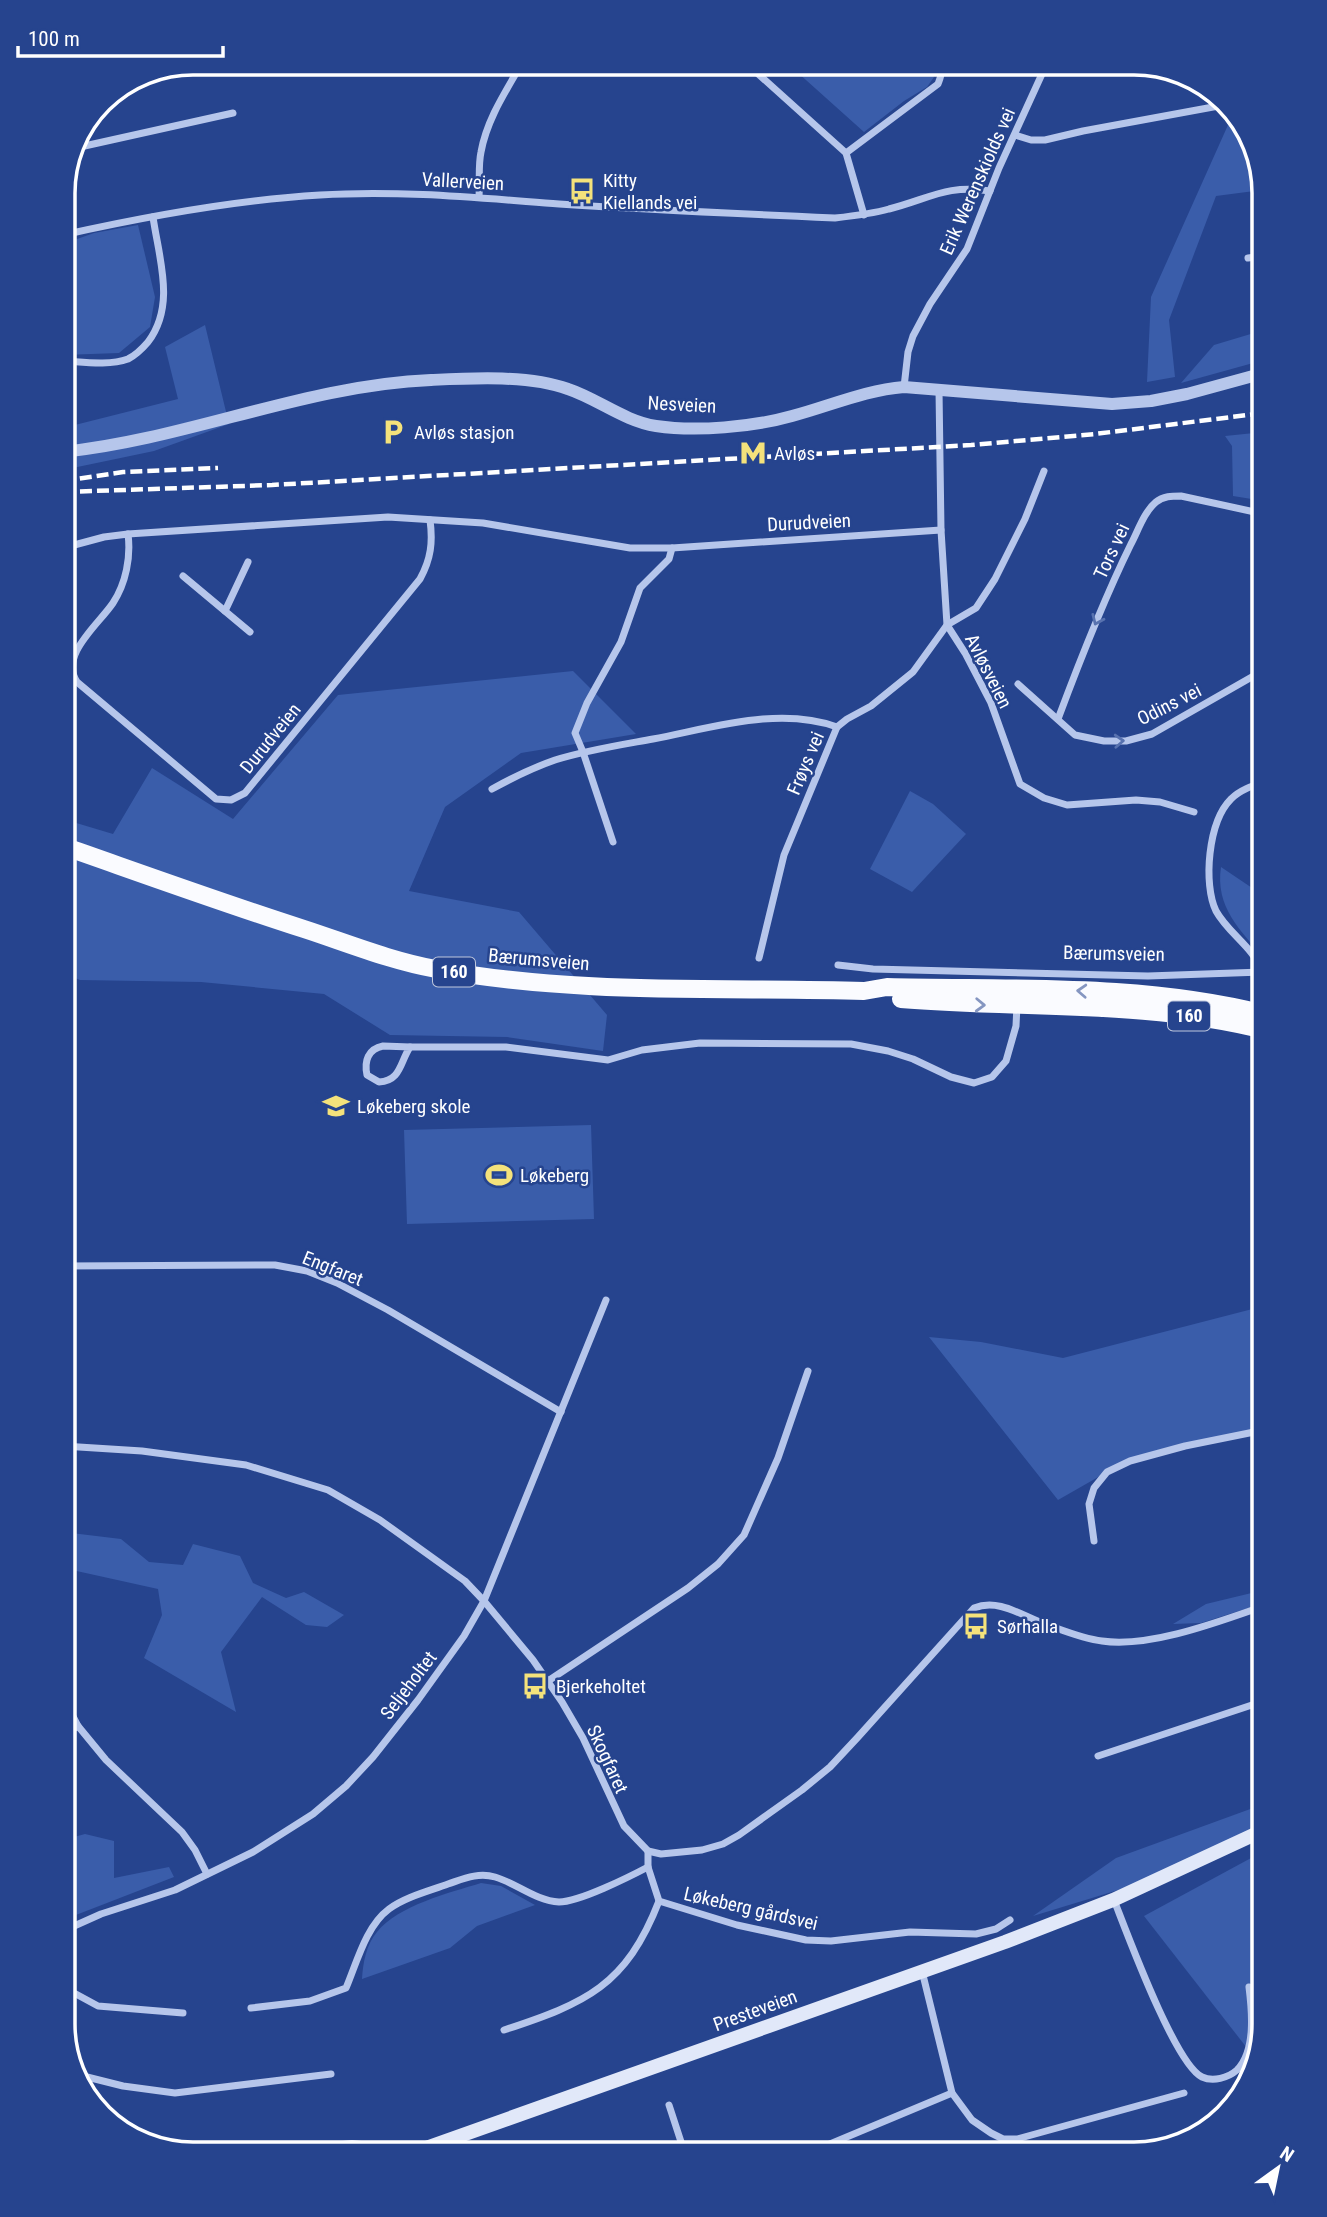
<svg xmlns="http://www.w3.org/2000/svg" width="1327" height="2217" viewBox="0 0 1327 2217" font-family="'Roboto Condensed',sans-serif">
<style>
.green{fill:#3a5daa}
.lines{fill:none;stroke-linecap:round;stroke-linejoin:round}
.minor{stroke:#b6c6eb;stroke-width:7}
.tertiary{stroke:#b6c6eb;stroke-width:12}
.secondary{stroke:#e1e8f9;stroke-width:14}
.primary{stroke:#fafbff;stroke-width:18}
.rail{stroke:#fff;stroke-width:4.5;stroke-dasharray:12 5;stroke-linecap:butt}
.oneway{stroke:#5872af}
.oneway2{stroke:#8596c1}
.labels{text-anchor:middle;stroke-width:5;stroke-linejoin:round;paint-order:stroke}
.shield{fill:#26448e;stroke:#bec7dd;stroke-width:2}
.shield-label{font-size:18px;font-weight:bold;fill:#fff}
.poi-label{font-size:19px;fill:#fff;stroke:#26448e;text-anchor:start}
.street-label{font-size:19px;fill:#fff;stroke:#26448e}
.rim{fill:none;stroke:#fff;stroke-width:3.5}
</style>
<rect width="100%" height="100%" fill="#26448e"/>
<g class="green">
<path d="M787 63H928L934 77 927 87 904 101 864 132Z"/>
<path d="M1228 125 1254 152 1262 190 1216 196 1169 320 1175 377 1147 382 1151 297Z"/>
<path d="M138 225 155 297 150 327 119 353 63 355V244L94 233Z"/>
<path d="M205 325 229 424 154 451 63 470V428L178 399 165 347Z"/>
<path d="M1264 330V360L1181 383 1214 345Z"/>
<path d="M1264 432V501L1233 496 1232 446 1225 436Z"/>
<path d="M573 671 636 734 521 753 445 807 409 891 519 912 607 1015 603 1051 507 1037 390 1035 324 994 201 982 80 980 63 973V819L113 834 152 768 233 819 338 695Z"/>
<path d="M910 791 933 804 966 834 912 892 870 869Z"/>
<path d="M1221 867 1264 896V958C1240 930 1215 907 1221 867Z"/>
<path d="M591 1125 594 1219 407 1224 404 1130Z"/>
<path d="M1264 1306V1369L1261 1371 1264 1393V1428L1185 1446 1107 1472 1058 1500 929 1337 981 1342 1063 1358Z"/>
<path d="M63 1532 121 1539 149 1562 183 1565 193 1544 240 1556 253 1583 286 1598 304 1592 344 1615 327 1627 306 1625 262 1597 221 1652 236 1712 144 1658 162 1615 158 1589 63 1568Z"/>
<path d="M1264 1590V1603L1201 1623 1173 1624 1206 1604Z"/>
<path d="M1264 1804V1823L1128 1887 1033 1916 1116 1858Z"/>
<path d="M85 1834 114 1841V1878L169 1867 174 1877 63 1920V1840Z"/>
<path d="M1264 1851V2024L1254 2057 1144 1916Z"/>
<path d="M481 1883 501 1886 535 1905 477 1926 450 1948 362 1979C363 1963 366 1945 377 1932 399 1905 449 1893 481 1883Z"/>
</g>
<g class="lines">
<g class="minor">
<path d="M746 63 846 153 864 215"/>
<path d="M1015 135 1031 140H1045L1083 131 1224 105"/>
<path d="M80 147 233 113"/>
<path d="M846 153 938 84C941 76 944 70 936 63"/>
<path d="M479 196C480 182 478 166 481 152 487 119 506 91 522 63"/>
<path d="M63 235C148 216 234 200 320 195 400 190 479 198 559 204 651 210 743 214 835 218 853 216 871 214 889 209 929 199 947 184 990 191"/>
<path d="M1248 258 1264 256"/>
<path d="M63 361C83 362 109 366 128 359 136 355 142 349 148 342 176 305 159 259 153 217"/>
<path d="M904 387 908 352 913 336 930 304 967 249 999 168 1047 63"/>
<path d="M939 390 941 530 947 625 965 653 991 703 1020 784 1044 798 1067 805 1136 800 1160 802 1194 812"/>
<path d="M128 534C131 557 126 583 113 603 99 624 59 655 77 682L216 799 231 800 245 793 420 579C431 559 433 542 430 520"/>
<path d="M63 548 104 537 128 534 388 517 483 523 630 548H672L941 530"/>
<path d="M183 576 250 632"/>
<path d="M225 611 248 562"/>
<path d="M1018 684 1075 735 1104 741H1126L1152 734 1264 670"/>
<path d="M1058 719C1080 660 1103 601 1131 544 1138 531 1144 512 1156 502 1163 496 1172 496 1181 496L1264 514"/>
<path d="M492 789C512 778 532 768 555 760 587 750 620 745 653 739 712 728 779 706 837 727"/>
<path d="M613 842 583 752 575 733 587 703 621 642 640 588 669 559 672 548"/>
<path d="M759 958 784 855 837 727 847 719 871 706 913 672 947 625 976 608 995 579 1025 519 1044 471"/>
<path d="M838 965 873 969 1148 976 1262 972"/>
<path d="M1256 1013C1259 1000 1266 984 1262 971 1253 947 1228 933 1216 911 1203 884 1208 822 1231 799 1240 790 1252 786 1264 782"/>
<path d="M383 1046 410 1047C400 1062 401 1081 379 1082L367 1075C364 1061 368 1049 383 1046Z"/>
<path d="M410 1047H506L608 1060 642 1050 700 1043 851 1044 888 1051 913 1059 951 1077 974 1083 992 1077 1006 1061 1016 1026 1017 1005"/>
<path d="M63 1266 275 1265 307 1271 337 1283 388 1310 561 1412"/>
<path d="M63 1446 142 1451 246 1465 328 1490 380 1520 465 1581 484 1601 533 1660 562 1702 583 1738 624 1826 648 1851 661 1854 702 1850 723 1844 739 1835 802 1790 830 1767 858 1737 974 1608C999 1598 1022 1616 1045 1624 1062 1630 1083 1639 1102 1641 1150 1648 1218 1622 1264 1606"/>
<path d="M1094 1541 1089 1504 1094 1488 1107 1472 1130 1461 1185 1446 1264 1430"/>
<path d="M1258 1609 1264 1627"/>
<path d="M548 1681 688 1588 718 1564 744 1535 778 1458 808 1371"/>
<path d="M63 1697 78 1726 106 1760 182 1832 195 1850 207 1874"/>
<path d="M63 1735 78 1726"/>
<path d="M1098 1756 1264 1701"/>
<path d="M648 1851V1867L659 1901 737 1925 806 1940 831 1941 910 1932 976 1934 996 1929 1010 1920"/>
<path d="M1114 1900C1127 1933 1175 2064 1202 2077 1213 2082 1228 2078 1237 2070 1256 2051 1252 2011 1249 1987"/>
<path d="M63 1931 101 1914 175 1890 253 1852 313 1814 346 1786 373 1757 418 1700 464 1636 484 1601 606 1300"/>
<path d="M922 1971 952 2093 972 2120 991 2133 1003 2139H1017L1184 2093"/>
<path d="M63 1987 98 2006 183 2013"/>
<path d="M251 2008 310 2001 346 1988C357 1962 366 1926 389 1909 405 1897 429 1891 448 1884 463 1879 478 1872 495 1877 516 1883 536 1901 559 1902 579 1902 629 1877 648 1867"/>
<path d="M504 2030C586 2003 626 1986 659 1901"/>
<path d="M75 2074 123 2086 175 2093 331 2074"/>
<path d="M669 2105 685 2154"/>
<path d="M806 2154 952 2093"/>
</g>
<g class="tertiary">
<path d="M63 452C188 439 306 385 431 380 473 378 529 375 568 389 598 399 624 421 656 426 696 432 753 427 792 416 830 406 865 390 904 387L1112 404 1151 401 1187 394 1264 373"/>
<path d="M278 2154 352 2146 361 2147 369 2154"/>
</g>
<path class="secondary" d="M409 2154 1005 1942 1113 1900 1264 1830"/>
<g class="primary">
<path d="M63 846C143 874 223 903 304 929 347 943 391 961 436 969 575 995 722 987 864 991L887 987C1012 990 1141 983 1264 1014"/>
<path d="M901 999C1022 1009 1146 1000 1264 1030"/>
</g>
<g class="rail">
<path d="M63 481 123 472 218 468"/>
<path d="M63 492 272 485 971 445 1095 434 1264 413"/>
</g>
</g>
<defs><path id="oneway-chevron" d="M-2-3.5L2.5 0L-2 3.5" fill="none" stroke-width="1.6" stroke-linecap="round" stroke-linejoin="round" transform="scale(1.75)"/></defs>
<g class="oneway">
<use href="#oneway-chevron" transform="translate(1097 620) rotate(114)"/>
<use href="#oneway-chevron" transform="translate(1119 741) rotate(-3)"/>
</g>
<g class="oneway2">
<use href="#oneway-chevron" transform="translate(1082 991) rotate(-177)"/>
<use href="#oneway-chevron" transform="translate(980 1005) rotate(2)"/>
</g>
<defs>
<g id="bus-bare" transform="scale(2.1)"><path d="M-5-6H5V4H4V6H2V4H-2V6H-4V4H-5ZM-3.5-4V0h7V-4ZM-3.5 1.2v1.5H-2V1.2ZM2 1.2v1.5H3.5V1.2Z" fill="#f4e27b" stroke="#26448e" stroke-width="2.5" paint-order="stroke"/></g>
<g id="parking-bare" transform="scale(2.1)"><path d="M-3.5-5.5H1a3.5 3.5 0 0 1 0 7H-1V5.5H-3.5ZM-1-3.4V-.6H.8a1.4 1.4 0 0 0 0-2.8Z" fill="#f4e27b" stroke="#26448e" stroke-width="2.5" paint-order="stroke"/></g>
<g id="metro-bare" transform="scale(2.1)"><path d="M-5.5 5V-5H-3L0 0L3-5H5.5V5H3V-.5L0 4L-3-.5V5Z" fill="#f4e27b" stroke="#26448e" stroke-width="2.5" paint-order="stroke"/></g>
<g id="school-bare" transform="scale(2.1)"><path d="M0-5L7-2L0 1L-7-2ZM-4 1L0 2.5L4 1V4Q0 6-4 4Z" fill="#f4e27b" stroke="#26448e" stroke-width="2.5" paint-order="stroke"/></g>
<g id="stadium-bare" transform="scale(2.1)"><path d="M0-5a6.5 5 0 1 0 0 10a6.5 5 0 1 0 0-10ZM-3.5-1.8h7v3.6h-7Z" fill="#f4e27b" stroke="#26448e" stroke-width="2.5" paint-order="stroke"/></g>
</defs>
<g fill-rule="evenodd">
<use href="#bus-bare" x="582" y="191"/>
<use href="#parking-bare" x="393" y="432"/>
<use href="#metro-bare" x="753" y="453"/>
<use href="#school-bare" x="336" y="1106"/>
<use href="#stadium-bare" x="499" y="1175"/>
<use href="#bus-bare" x="976" y="1626"/>
<use href="#bus-bare" x="535" y="1686"/>
</g>
<g class="labels">
<g class="shield">
<rect x="433" y="957.5" width="42" height="29" rx="5"/>
<rect x="1168" y="1001.5" width="42" height="29" rx="5"/>
</g>
<g class="shield-label">
<text x="454" y="978">160</text>
<text x="1189" y="1022">160</text>
</g>
<g class="poi-label">
<text x="603" y="187">Kitty<tspan x="603" dy="22">Kiellands vei</tspan></text>
<text x="414" y="439">Avløs stasjon</text>
<text x="774" y="460">Avløs</text>
<text x="357" y="1113">Løkeberg skole</text>
<text x="520" y="1182">Løkeberg</text>
<text x="997" y="1633">Sørhalla</text>
<text x="556" y="1693">Bjerkeholtet</text>
</g>
<g class="street-label">
<text transform="translate(463 181) rotate(3)" y="7">Vallerveien</text>
<text transform="translate(977 181) rotate(-66)" y="7">Erik Werenskiolds vei</text>
<text transform="translate(682 404) rotate(3)" y="7">Nesveien</text>
<text transform="translate(809 522) rotate(-3)" y="7">Durudveien</text>
<text transform="translate(1111 551) rotate(-65)" y="7">Tors vei</text>
<text transform="translate(989 671) rotate(63)" y="7">Avløsveien</text>
<text transform="translate(1169 704) rotate(-27)" y="7">Odins vei</text>
<text transform="translate(270 738) rotate(-51)" y="7">Durudveien</text>
<text transform="translate(805 763) rotate(-67)" y="7">Frøys vei</text>
<text transform="translate(1114 953) rotate(1)" y="7">Bærumsveien</text>
<text transform="translate(539 959) rotate(5)" y="7">Bærumsveien</text>
<text transform="translate(333 1268) rotate(22)" y="7">Engfaret</text>
<text transform="translate(408 1685) rotate(-53)" y="7">Seljeholtet</text>
<text transform="translate(608 1759) rotate(65)" y="7">Skogfaret</text>
<text transform="translate(751 1908) rotate(13)" y="7">Løkeberg gårdsvei</text>
<text transform="translate(755 2010) rotate(-20)" y="7">Presteveien</text>
</g>
</g>
<path d="M0 0H1327V2217H0ZM193 75H1134A118 118 0 0 1 1252 193V2024A118 118 0 0 1 1134 2142H193A118 118 0 0 1 75 2024V193A118 118 0 0 1 193 75Z" fill="#26448e" fill-rule="evenodd"/>
<path class="rim" d="M193 75H1134A118 118 0 0 1 1252 193V2024A118 118 0 0 1 1134 2142H193A118 118 0 0 1 75 2024V193A118 118 0 0 1 193 75Z"/>
<g transform="translate(1278 2168) rotate(33)" stroke="#26448e" stroke-width="5" paint-order="stroke">
<path d="M0-5L12 26L0 18L-12 26Z" fill="#ffffff"/>
<text y="-10" font-size="19" font-weight="bold" text-anchor="middle" fill="#ffffff">N</text>
</g>
<path d="M18 46v10h205v-10" fill="none" stroke="#ffffff" stroke-width="3.5"/>
<text x="28" y="46" font-size="21" fill="#ffffff" stroke="#26448e" stroke-width="5" paint-order="stroke">100 m</text>
</svg>
